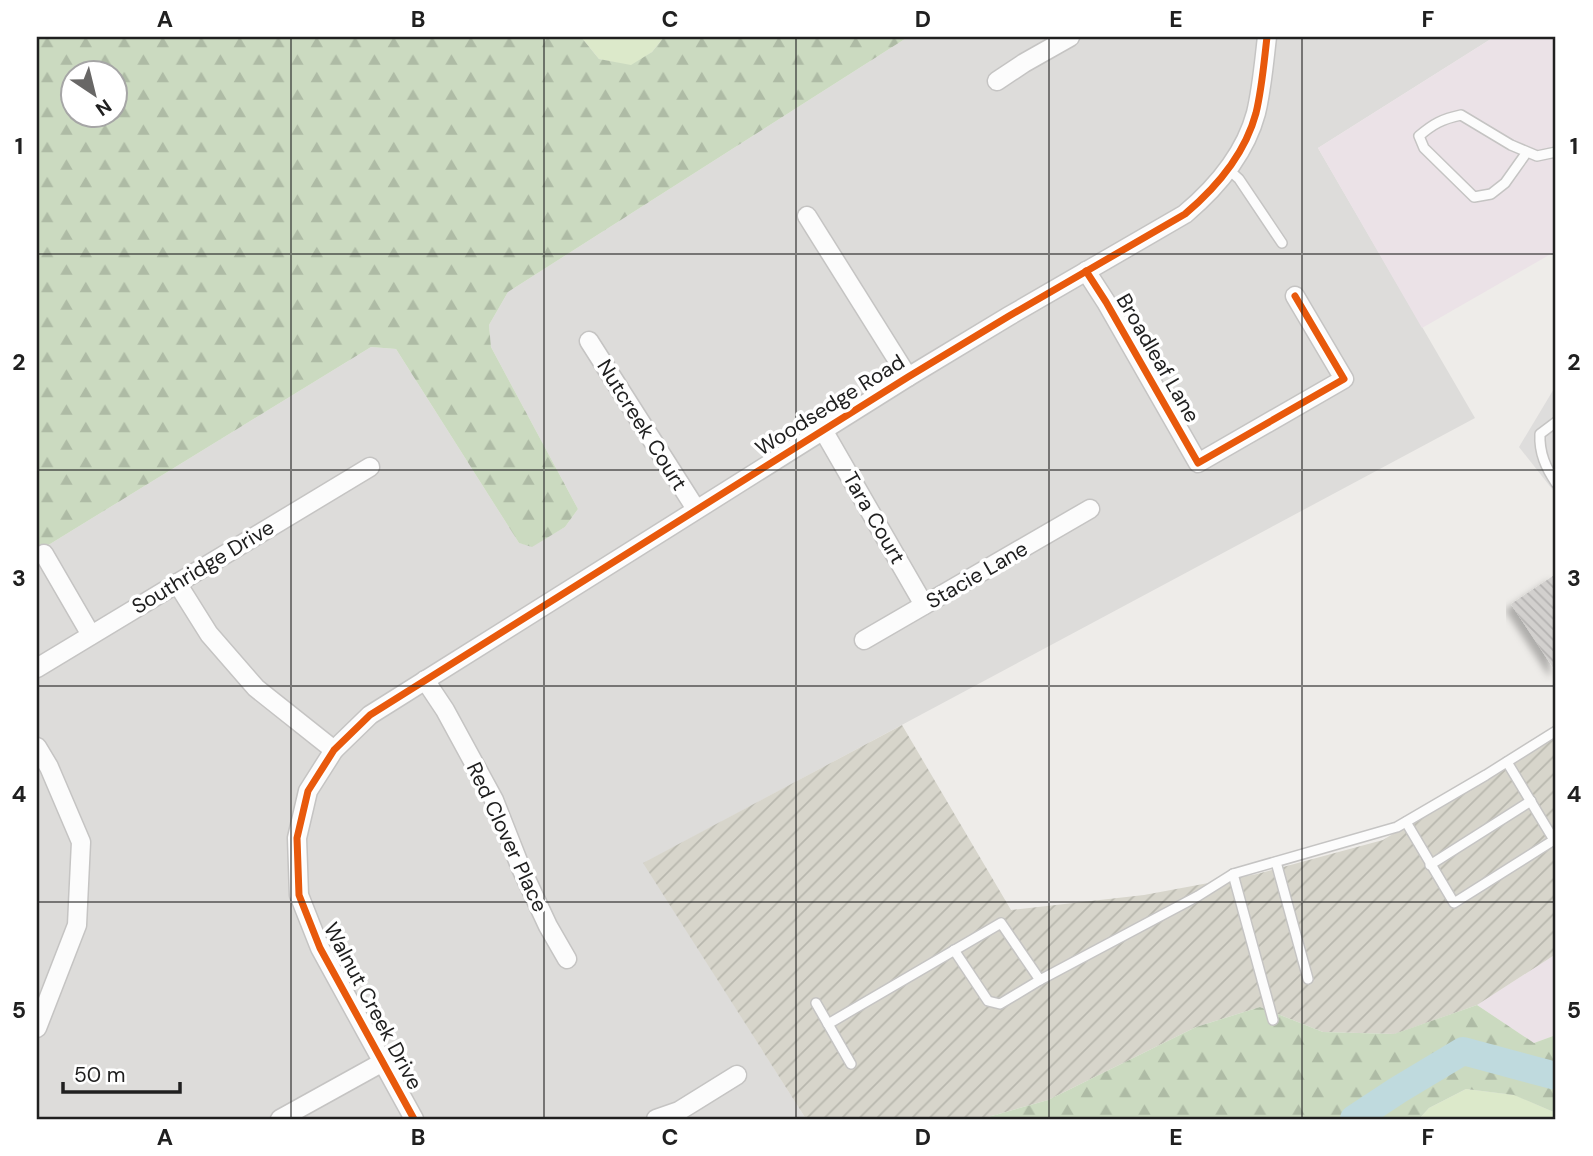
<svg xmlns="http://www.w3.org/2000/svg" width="1593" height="1156" viewBox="0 0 1593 1156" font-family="'DM Sans',sans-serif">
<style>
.residential{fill:#dddcda}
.industrial{fill:#ebe2e7}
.construction{fill:url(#construction-furrows)}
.grass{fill:#dce9ca}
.forest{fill:url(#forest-firs);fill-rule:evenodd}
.parking{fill:#dedddc}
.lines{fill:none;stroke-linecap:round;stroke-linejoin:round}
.river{stroke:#bfdade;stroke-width:28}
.building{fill:url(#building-back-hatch);filter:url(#shadow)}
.service-casing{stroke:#c5c4c3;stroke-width:12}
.minor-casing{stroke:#c5c4c3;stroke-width:21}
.service{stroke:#fcfcfc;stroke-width:9}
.minor{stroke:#fcfcfc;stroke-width:18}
.cycleway-casing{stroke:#fff;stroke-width:11}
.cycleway{stroke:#e8590c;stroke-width:7}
.grid{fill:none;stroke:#202020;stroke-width:2;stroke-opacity:0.55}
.labels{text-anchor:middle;stroke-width:7;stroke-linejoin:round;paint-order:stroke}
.street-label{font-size:21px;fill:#202020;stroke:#fff}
.neatline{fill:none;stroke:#202020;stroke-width:2.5}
.grid-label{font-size:23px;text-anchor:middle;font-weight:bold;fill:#202020}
</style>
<defs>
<pattern id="construction-furrows" width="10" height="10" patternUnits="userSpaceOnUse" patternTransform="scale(1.75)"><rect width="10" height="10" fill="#d7d5cb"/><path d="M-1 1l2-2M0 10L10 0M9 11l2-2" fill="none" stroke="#b8b7ae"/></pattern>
<pattern id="forest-firs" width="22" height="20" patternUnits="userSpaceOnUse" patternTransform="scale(1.75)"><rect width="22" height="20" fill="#cbdac0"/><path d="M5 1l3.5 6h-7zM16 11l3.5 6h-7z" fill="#aebba5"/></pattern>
<pattern id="building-back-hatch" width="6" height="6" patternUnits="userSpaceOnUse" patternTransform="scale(1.75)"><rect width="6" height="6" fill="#d2d0ce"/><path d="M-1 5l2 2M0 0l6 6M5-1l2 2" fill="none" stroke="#b4b2b1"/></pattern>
<filter id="shadow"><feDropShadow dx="-6" dy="6" stdDeviation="3.5" flood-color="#0004"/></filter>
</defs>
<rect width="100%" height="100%" fill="#eeece9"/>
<path class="residential" d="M908 37H1494L1318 148 1475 418 644 863 806 1119H37V552L371 347 396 349 519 543 532 546 565 527 578 509 491 347 489 325 508 292Z"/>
<g class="industrial">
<path d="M1494 37H1556V251L1422 328 1318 148Z"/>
<path d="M1556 954V1035L1534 1043 1477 1005Z"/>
</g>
<path class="construction" d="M902 725 1011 910 1144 895 1257 874 1383 840 1556 734V954L1477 1005 1395 1034 1323 1032 1260 1007 1196 1027 1048 1100 981 1119H806L643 863Z"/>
<g class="grass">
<path d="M581 37H664L652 52 631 66 599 59Z"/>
<path d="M1466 1089 1515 1095 1556 1113V1119H1419L1429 1108Z"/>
</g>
<g class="forest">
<path d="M37 37H581L599 59 631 65 652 52 664 37H908L508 292 489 325 491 347 578 509 565 527 532 547 519 543 396 349 371 347 37 552ZM74 74H116V116H74Z"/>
<path d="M1477 1005 1534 1043 1556 1035V1113L1514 1095 1466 1089 1429 1108 1419 1119H981L1048 1100 1196 1027 1260 1007 1323 1032 1394 1034Z"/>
</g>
<path class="parking" d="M1555 387H1556V494L1519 447Z"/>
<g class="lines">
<path class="river" d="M1354 1119 1398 1090 1463 1051 1556 1076"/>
</g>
<path class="building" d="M1556 574V672L1511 604Z"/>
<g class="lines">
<g class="service-casing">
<g id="service">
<path d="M1527 152 1505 183 1491 194 1474 197 1424 148 1419 136C1433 124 1442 119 1461 115L1511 145 1537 156 1556 152"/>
<path d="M1228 169 1239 179 1282 243"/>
<path d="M1556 422 1540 434C1539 453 1546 468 1556 483"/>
<path d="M1406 822 1454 903 1554 840 1507 762"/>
<path d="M1276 862 1308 979"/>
<path d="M1430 865 1531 801"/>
<path d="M1233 874 1273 1020"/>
<path d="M954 950 988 1001 1000 1004 1040 980"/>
<path d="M816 1003 851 1064"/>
<path d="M828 1024 1001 923 1040 980 1198 896 1233 874 1397 827 1486 775 1556 731"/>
</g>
</g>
<g class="minor-casing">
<g id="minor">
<path d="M997 81 1024 63 1070 37"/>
<path d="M807 216 908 377"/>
<path d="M1086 271 1106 302 1198 463 1344 379 1295 296"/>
<path d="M589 341 696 509"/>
<path d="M823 430 924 605"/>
<path d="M44 554 91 635"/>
<path d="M177 583 209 634 256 688 334 750"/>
<path d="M864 640 1090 509"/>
<path d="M37 668 370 467"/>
<path d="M425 680 445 710 494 800 520 866 548 926 567 959"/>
<path d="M37 747 49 767 81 842 77 925 37 1028"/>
<path d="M280 1119 383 1062"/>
<path d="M414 1119 320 948 299 895 297 838 308 791 334 750 370 715 908 377 1009 316 1185 214C1217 187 1245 154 1256 113 1262 88 1264 62 1267 37"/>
<path d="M656 1119 679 1111 737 1075"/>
</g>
</g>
<use href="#service" class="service"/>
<use href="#minor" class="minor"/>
<g class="cycleway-casing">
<g id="cycleway">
<path d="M1086 271 1106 302 1198 463 1344 379 1295 296"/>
<path d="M414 1119 320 948 299 895 297 838 308 791 334 750 370 715 908 377 1009 316 1185 214C1217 187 1245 154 1256 113 1262 88 1264 62 1267 37"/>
</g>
</g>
<use href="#cycleway" class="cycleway"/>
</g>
<path class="grid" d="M291 37V1119M544 37V1119M796 37V1119M1049 37V1119M1302 37V1119M37 254H1556M37 470H1556M37 686H1556M37 902H1556"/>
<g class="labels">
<g class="street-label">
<text transform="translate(1158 358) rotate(60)" y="7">Broadleaf Lane</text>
<text transform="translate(830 405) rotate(-32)" y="7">Woodsedge Road</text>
<text transform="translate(642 425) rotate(58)" y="7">Nutcreek Court</text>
<text transform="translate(874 518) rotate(60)" y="7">Tara Court</text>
<text transform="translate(203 567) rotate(-31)" y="7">Southridge Drive</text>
<text transform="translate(977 575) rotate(-30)" y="7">Stacie Lane</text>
<text transform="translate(507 837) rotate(65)" y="7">Red Clover Place</text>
<text transform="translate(373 1006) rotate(62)" y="7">Walnut Creek Drive</text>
</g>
</g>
<rect width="1593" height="1156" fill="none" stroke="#ffffff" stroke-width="77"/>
<g transform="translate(94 94) rotate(145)"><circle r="33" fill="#ffffff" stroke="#a6a6a6" stroke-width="2"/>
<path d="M0-5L12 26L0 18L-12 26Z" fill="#686766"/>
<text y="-10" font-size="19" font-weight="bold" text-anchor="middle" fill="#202020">N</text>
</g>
<path d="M63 1082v10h117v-10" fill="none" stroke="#202020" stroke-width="3.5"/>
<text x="74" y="1082" font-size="21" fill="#202020" stroke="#ffffff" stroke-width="5" paint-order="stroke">50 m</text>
<rect x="38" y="38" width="1516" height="1080" class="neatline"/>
<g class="grid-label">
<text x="165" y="27">A</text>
<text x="418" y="27">B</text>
<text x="670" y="27">C</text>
<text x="923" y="27">D</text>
<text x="1176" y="27">E</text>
<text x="1428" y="27">F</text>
<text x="19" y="154">1</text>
<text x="1574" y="154">1</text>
<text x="19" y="370">2</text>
<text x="1574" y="370">2</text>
<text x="19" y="586">3</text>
<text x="1574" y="586">3</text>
<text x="19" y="802">4</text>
<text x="1574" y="802">4</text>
<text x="19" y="1018">5</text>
<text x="1574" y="1018">5</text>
<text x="165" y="1145">A</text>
<text x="418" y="1145">B</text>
<text x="670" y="1145">C</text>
<text x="923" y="1145">D</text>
<text x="1176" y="1145">E</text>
<text x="1428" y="1145">F</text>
</g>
</svg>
